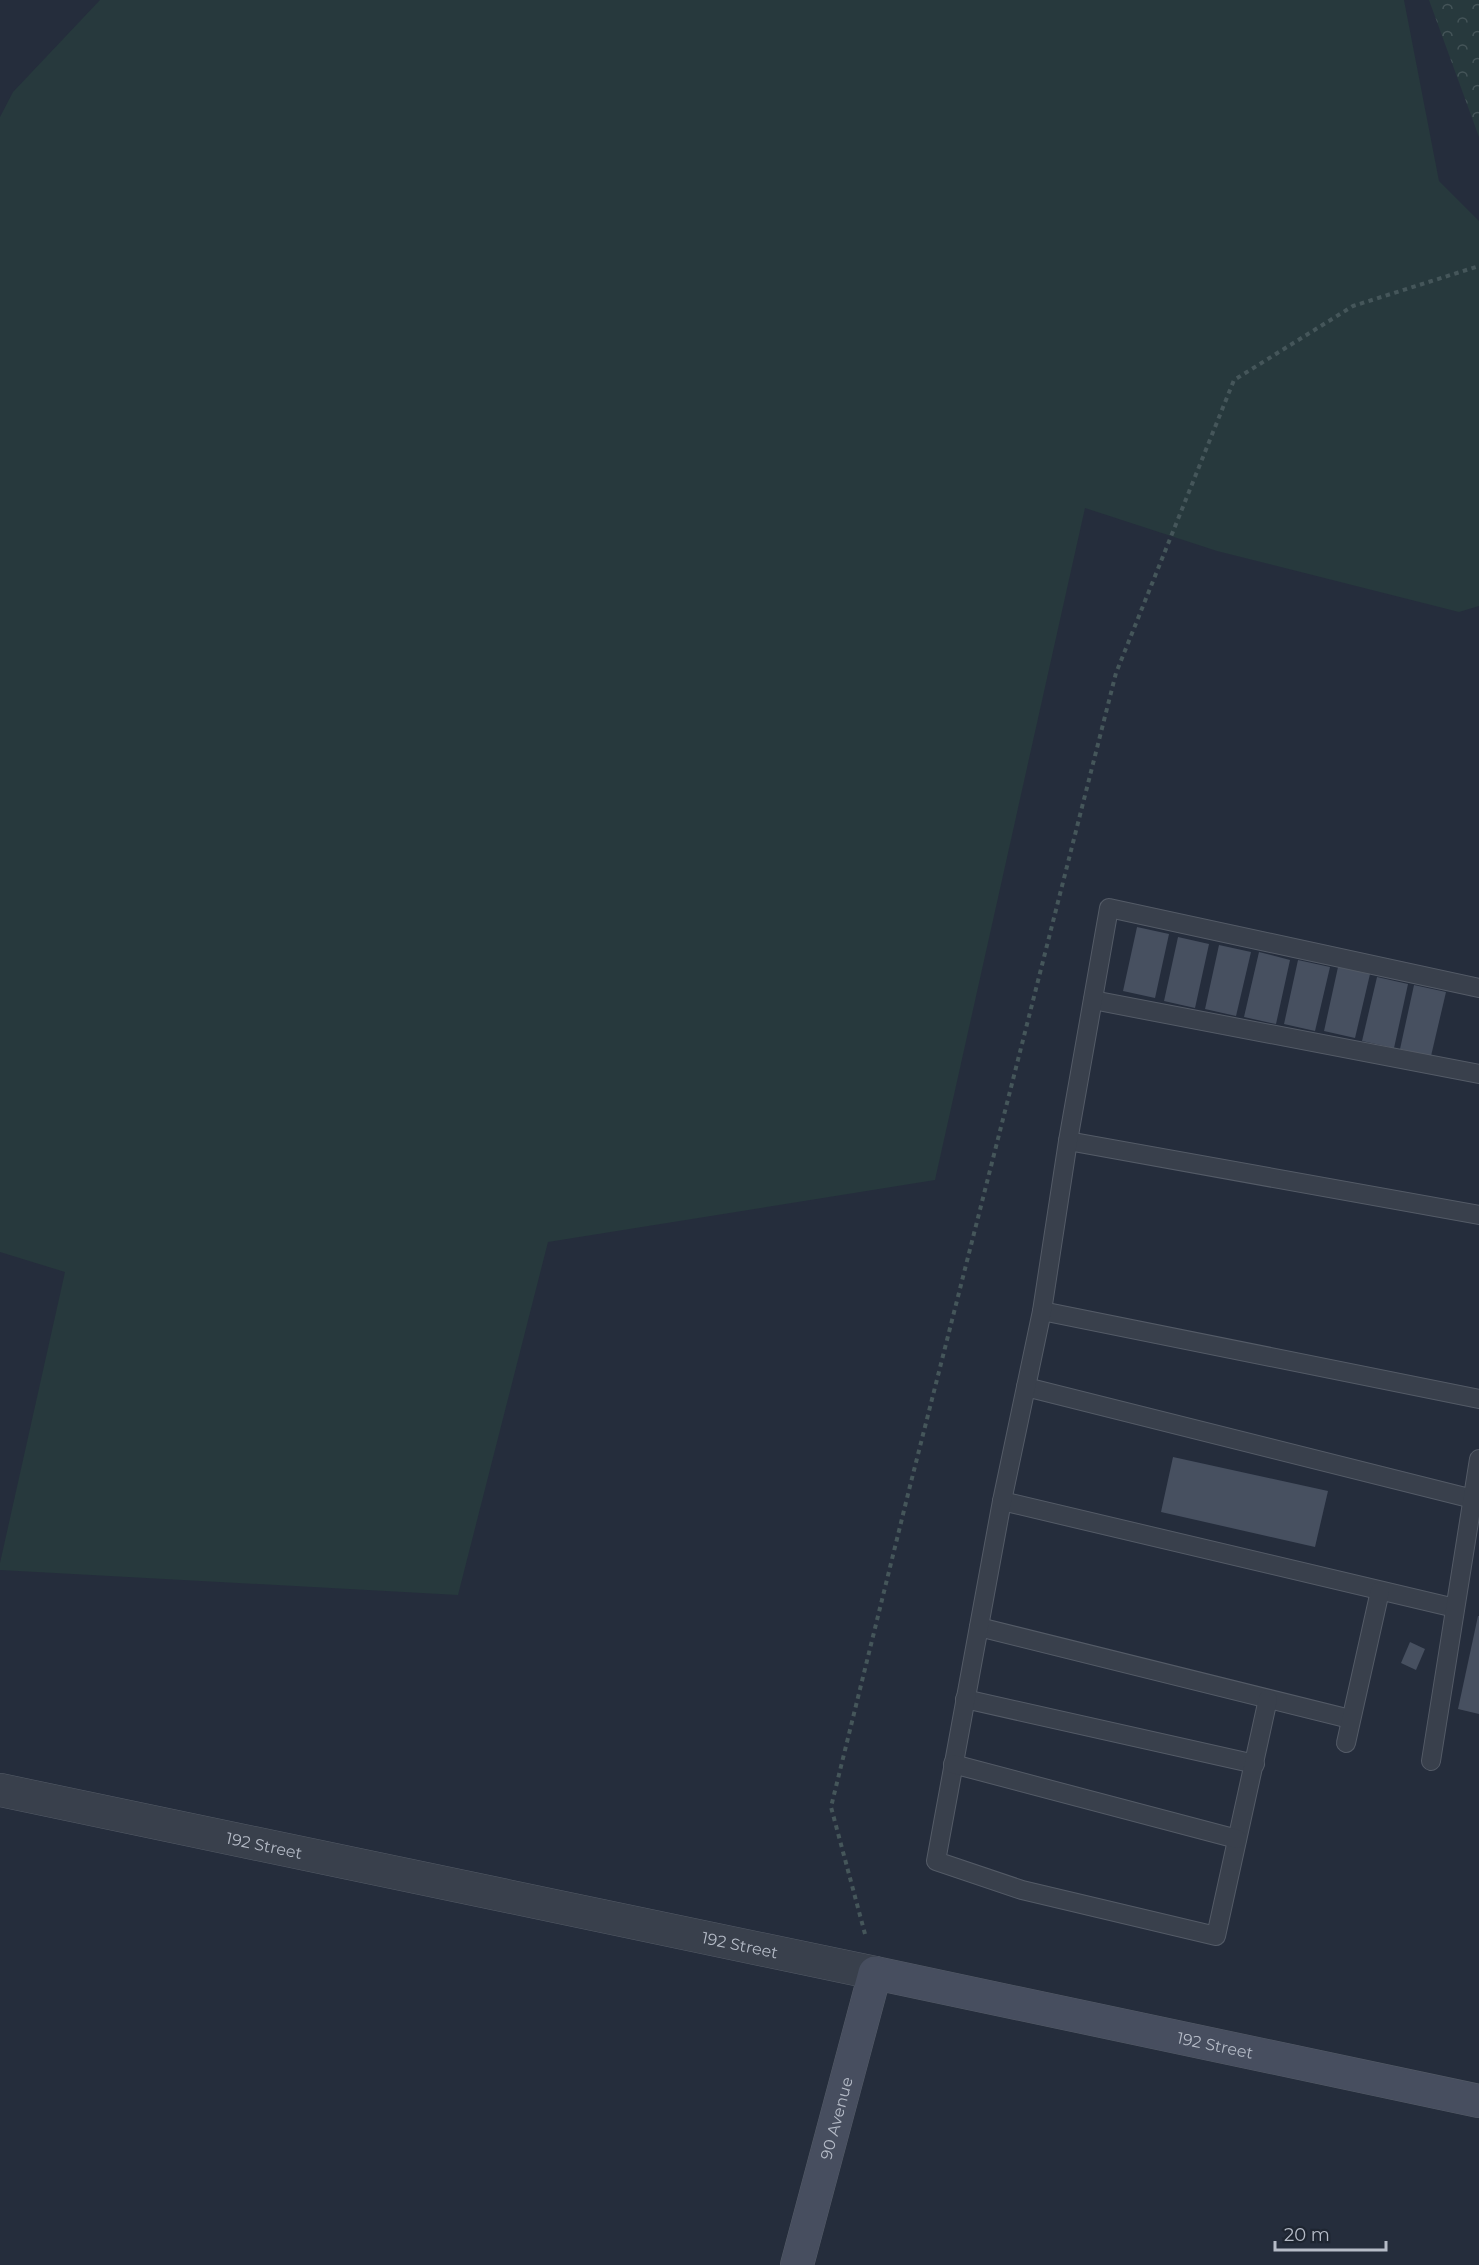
<svg xmlns="http://www.w3.org/2000/svg" width="1479" height="2265" viewBox="0 0 1479 2265" font-family="Montserrat,sans-serif">
<style>
.grass{fill:#27393d}
.forest{fill:url(#forest-crowns)}
.building{fill:#475060}
.lines{fill:none;stroke-linecap:round;stroke-linejoin:round}
.lane-casing{stroke:#545b67;stroke-width:20}
.street-casing{stroke:#545b67;stroke-width:34}
.secondary-casing{stroke:#545b67;stroke-width:34}
.path{stroke:#45565a;stroke-width:4;stroke-dasharray:4.5 4.5;stroke-linecap:butt}
.lane{stroke:#39404c;stroke-width:18}
.street{stroke:#39404c;stroke-width:33}
.secondary{stroke:#474e5f;stroke-width:33}
.labels{text-anchor:middle;stroke-width:6;stroke-linejoin:round;paint-order:stroke}
.street-label{font-size:16px;fill:#b5bbc7;stroke:#1e2531}
</style>
<defs>
<pattern id="forest-crowns" width="20" height="18" patternUnits="userSpaceOnUse" patternTransform="scale(1.5)"><rect width="20" height="18" fill="#27393d"/><path d="M2 6a3 3 0 1 1 6 0M12 15a3 3 0 1 1 6 0" fill="none" stroke="#445458"/></pattern>
</defs>
<rect width="100%" height="100%" fill="#252d3c"/>
<path class="grass" d="M100 0H1404L1439 181 1479 221V606L1459 612 1217 551 1085 508 935 1180 548 1242 458 1595 0 1570V1563L65 1272 0 1252V117L13 92Z"/>
<path class="forest" d="M1429 0H1479V137Z"/>
<g class="building">
<path d="M1137 927 1169 934 1155 998 1123 991Z"/>
<path d="M1178 937 1209 944 1195 1008 1164 1001Z"/>
<path d="M1219 945 1251 952 1236 1016 1205 1009Z"/>
<path d="M1259 952 1290 960 1276 1024 1244 1017Z"/>
<path d="M1298 960 1330 967 1315 1031 1284 1024Z"/>
<path d="M1338 967 1370 974 1355 1038 1324 1031Z"/>
<path d="M1377 977 1408 984 1394 1048 1362 1041Z"/>
<path d="M1414 985 1446 992 1431 1056 1400 1049Z"/>
<path d="M1173 1457 1328 1491 1315 1547 1161 1512Z"/>
<path d="M1478 1616H1479V1714L1458 1709Z"/>
<path d="M1410 1642 1425 1649 1416 1670 1401 1663Z"/>
</g>
<g class="lines">
<g class="lane-casing">
<g id="lane">
<path d="M1093 1000 1479 1074"/>
<path d="M1068 1141 1479 1215"/>
<path d="M1042 1311 1479 1399"/>
<path d="M1026 1387 1473 1499"/>
<path d="M1002 1501 1455 1608"/>
<path d="M979 1627 1350 1719"/>
<path d="M965 1699 1255 1764"/>
<path d="M1268 1699 1216 1936 1022 1890 936 1861 1002 1501 1042 1311 1068 1141 1109 908 1479 988"/>
<path d="M1346 1743 1380 1591"/>
<path d="M1431 1761 1479 1459"/>
<path d="M953 1764 1237 1839"/>
</g>
</g>
<g class="street-casing">
<g id="street">
<path id="s1" d="M0 1790 875 1973"/>
</g>
</g>
<g class="secondary-casing">
<g id="secondary">
<path id="s2" d="M797 2265 875 1973 1479 2101"/>
</g>
</g>
<path class="path" d="M865 1934 831 1807 910 1486 1116 673 1234 380 1353 306 1479 266"/>
<use href="#lane" class="lane"/>
<use href="#street" class="street"/>
<use href="#secondary" class="secondary"/>
</g>
<g class="labels">
<g class="street-label">
<text dy="6" stroke="none"><textPath href="#s1" startOffset="270">192 Street</textPath></text>
<text dy="6" stroke="none"><textPath href="#s1" startOffset="756">192 Street</textPath></text>
<text dy="6" stroke="none"><textPath href="#s2" startOffset="650">192 Street</textPath></text>
<text dy="6" stroke="none"><textPath href="#s2" startOffset="152">90 Avenue</textPath></text>
</g>
</g>
<path d="M1275 2241v9h111v-9" fill="none" stroke="#b5bbc7" stroke-width="3"/>
<text x="1284" y="2241" font-size="18" fill="#b5bbc7" stroke="#1e2531" stroke-width="4.5" paint-order="stroke">20 m</text>
</svg>
